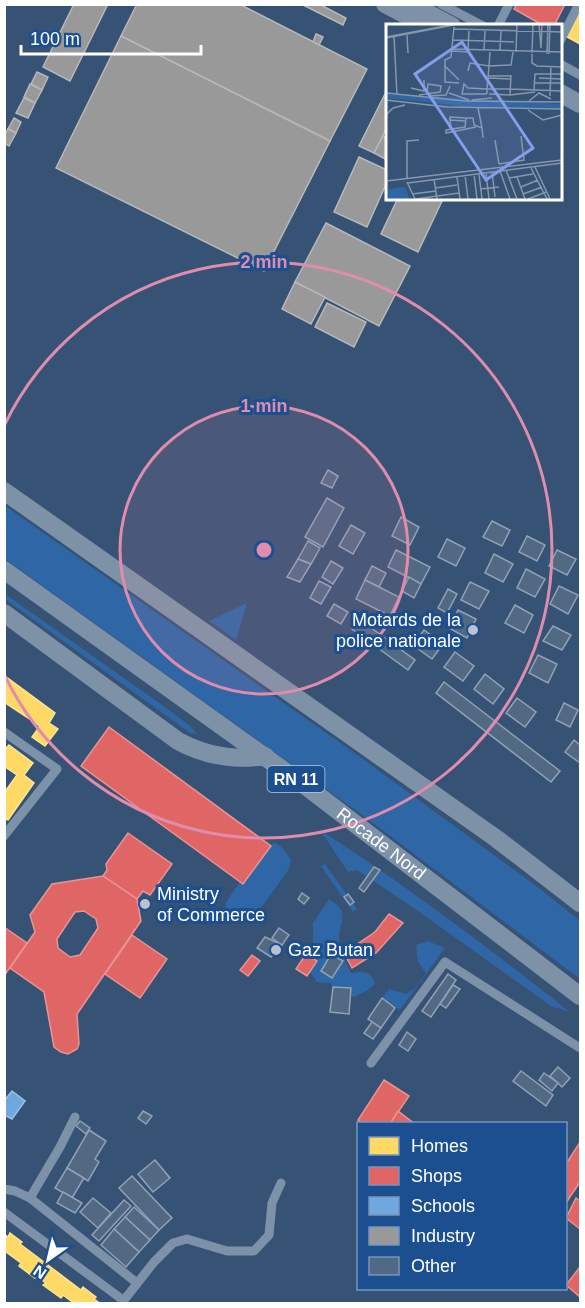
<svg xmlns="http://www.w3.org/2000/svg" width="585" height="1308" viewBox="0 0 585 1308" font-family="Helvetica,sans-serif">
<style>
.green{fill:#2f66a5}
.homes{fill:#ffd966;stroke:#ffe494;stroke-width:1.5}
.shops{fill:#e06666;stroke:#e99494;stroke-width:1.5;fill-rule:evenodd}
.schools{fill:#6fa8dc;stroke:#9ac2e6;stroke-width:1.5}
.industry{fill:#999;stroke:#b8b8b8;stroke-width:1.5}
.building{fill:#526984;stroke:#92a2b6;stroke-width:1.5}
.lines{fill:none;stroke-linecap:round;stroke-linejoin:round}
.street{stroke:#7d92a8;stroke-width:9}
.highway{stroke:#7e92a7;stroke-width:18}
.ring{fill:none;stroke:#e08cad;stroke-width:3}
.poi-dot{fill:#b9c2ce;stroke:#1b4f8f;stroke-width:2}
.labels{text-anchor:middle;stroke-width:6;stroke-linejoin:round;paint-order:stroke}
.shield{fill:#1b4f8f;stroke:#bbcadd;stroke-width:1.5}
.shield-label{font-size:16px;font-weight:bold;fill:#fff}
.poi-label{font-size:18px;fill:#fff;stroke:#1b4f8f;text-anchor:start}
.street-label{font-size:18px;fill:#fff;stroke:#1b4f8f}
.inset-road{fill:none;stroke:#8697ac;stroke-width:1.5}
.view{fill:#839eea;fill-opacity:0.15;stroke:#839eea;stroke-width:3}
.inset-edge{fill:none;stroke:#fff;stroke-width:3}
.centre{fill:#e08cad;stroke:#1b4f8f;stroke-width:3}
.ring-label{font-size:18px;text-anchor:middle;font-weight:bold;fill:#e08cad;stroke:#1b4f8f;stroke-width:6;stroke-linejoin:round;paint-order:stroke}
</style>
<rect width="100%" height="100%" fill="#365274"/>
<g class="green">
<path d="M4 505 363 759 543 891 580 921V979L365 817 5 559Z"/>
<path d="M5 594 165 707 190 726 197 734 190 733 5 599Z"/>
<path d="M247 603 236 640 209 621Z"/>
<path d="M320 830C407 886 489 948 570 1012L551 1006 418 911 357 870 348 872Z"/>
<path d="M274 842C283 848 287 851 291 861L288 871 252 920C241 926 231 924 225 913L226 902 240 882 243 884Z"/>
<path d="M325 864 357 909 353 912 321 866Z"/>
<path d="M329 899C353 914 338 921 339 941 339 951 347 964 351 973 363 972 370 969 375 984L368 990 354 997 350 995 351 988 333 987 330 983 317 982 310 972 317 961 306 954 313 943V923Z"/>
<path d="M428 941 445 948 400 1010 382 998 389 989 406 994 415 988 426 973 418 962 416 945Z"/>
</g>
<g class="homes">
<path d="M580 12V44L567 37Z"/>
<path d="M5 676 55 713 49 723 58 729 45 746 32 737 40 726 4 702Z"/>
<path d="M9 745 33 763 24 775 34 783 8 820 4 818V793L17 775 4 766V747L6 748Z"/>
<path d="M10 1233 22 1242 20 1244 81 1290 83 1287 96 1297 94 1299 101 1304H75L63 1295 61 1298 43 1285 46 1283 36 1276 35 1278 19 1266 21 1263 6 1252 4 1253V1234L8 1237Z"/>
</g>
<g class="shops">
<path d="M517 4H565L554 26H544L514 9Z"/>
<path d="M109 727 271 846 243 884 81 766Z"/>
<path d="M128 833 172 864 150 895 143 891 137 899 103 876 107 870 106 864Z"/>
<path d="M103 876 137 899 141 921 77 1014 79 1044 77 1049 68 1054 61 1052 54 1047 44 992 10 968 35 932 30 915 52 884ZM84 911 96 919 98 928 80 955 70 957 58 948 57 939 75 912Z"/>
<path d="M389 914 403 923 376 953 352 968 344 953 375 932Z"/>
<path d="M4 927 27 943 4 976Z"/>
<path d="M132 935 167 959 140 998 105 974Z"/>
<path d="M306 954 317 961 307 976 296 969Z"/>
<path d="M252 955 260 961 248 976 240 970Z"/>
<path d="M384 1080 409 1096 390 1124H364L358 1120Z"/>
<path d="M398 1111 415 1124H390Z"/>
<path d="M580 1142V1182L566 1203V1164Z"/>
<path d="M576 1198 580 1201V1229L566 1218Z"/>
<path d="M580 1267V1297L566 1285Z"/>
</g>
<path class="schools" d="M12 1091 25 1101 12 1119 4 1115V1101Z"/>
<g class="industry">
<path d="M74 4H108L70 81 43 67Z"/>
<path d="M137 4H239L367 69 330 141 121 36Z"/>
<path d="M301 4H319L346 18 343 25Z"/>
<path d="M316 34 323 37 319 45 313 42Z"/>
<path d="M121 36 330 141 264 271 56 168Z"/>
<path d="M37 72 48 77 42 90 31 84Z"/>
<path d="M30 84 42 90 35 103 24 97Z"/>
<path d="M385 94 387 95V127L374 153 359 146Z"/>
<path d="M24 98 35 103 28 118 16 113Z"/>
<path d="M14 118 21 122 16 133 8 129Z"/>
<path d="M8 129 16 133 9 146 4 143V136Z"/>
<path d="M383 136 387 138V160L374 153Z"/>
<path d="M359 157 387 170V182L367 227 334 212Z"/>
<path d="M398 198 443 199 418 252 381 234Z"/>
<path d="M326 223 410 266 379 326 295 282Z"/>
<path d="M295 282 325 297 311 324 282 309Z"/>
<path d="M327 303 366 322 354 347 315 327Z"/>
</g>
<g class="building">
<path d="M328 470 338 476 332 488 321 483Z"/>
<path d="M327 498 344 508 323 547 305 537Z"/>
<path d="M401 517 419 527 410 545 392 536Z"/>
<path d="M492 521 510 530 502 546 483 537Z"/>
<path d="M351 525 365 533 353 554 339 546Z"/>
<path d="M527 536 545 545 537 561 519 552Z"/>
<path d="M447 539 465 548 456 566 438 557Z"/>
<path d="M308 541 320 548 311 564 298 559Z"/>
<path d="M396 550 430 567 421 584 388 567Z"/>
<path d="M557 550 576 559 567 575 549 566Z"/>
<path d="M494 554 513 564 503 582 485 573Z"/>
<path d="M298 559 311 564 300 582 287 577Z"/>
<path d="M331 561 343 568 333 584 322 577Z"/>
<path d="M372 566 386 573 379 587 365 580Z"/>
<path d="M526 569 545 579 535 597 517 588Z"/>
<path d="M409 577 421 584 414 598 402 591Z"/>
<path d="M365 580 399 597 390 616 356 599Z"/>
<path d="M319 581 331 587 321 604 310 598Z"/>
<path d="M470 582 489 591 479 609 461 600Z"/>
<path d="M559 586 578 595 568 614 550 604Z"/>
<path d="M448 589 457 594 447 613 438 608Z"/>
<path d="M334 604 348 612 341 624 327 616Z"/>
<path d="M515 605 533 615 524 633 505 623Z"/>
<path d="M458 610 476 619 467 638 449 628Z"/>
<path d="M359 619 415 660 408 670 352 629Z"/>
<path d="M553 626 571 635 562 650 543 641Z"/>
<path d="M424 630 443 644 432 659 413 645Z"/>
<path d="M455 652 474 666 463 681 444 667Z"/>
<path d="M538 655 557 664 548 683 529 673Z"/>
<path d="M485 674 504 689 493 704 474 689Z"/>
<path d="M444 682 560 771 551 782 436 693Z"/>
<path d="M517 698 536 712 525 727 506 713Z"/>
<path d="M564 703 578 710 570 727 556 720Z"/>
<path d="M574 740 580 745V763L565 752Z"/>
<path d="M374 867 380 870 364 892 359 888Z"/>
<path d="M302 893 309 898 304 904 298 899Z"/>
<path d="M348 894 354 902 350 905 344 897Z"/>
<path d="M279 928 289 935 282 945 272 938Z"/>
<path d="M265 937 282 945 271 957 257 948Z"/>
<path d="M331 954 343 961 332 978 321 971Z"/>
<path d="M448 974 456 980 431 1017 422 1011Z"/>
<path d="M453 985 460 989 446 1008 440 1004Z"/>
<path d="M333 987 351 988 349 1014 330 1012Z"/>
<path d="M382 998 395 1008 381 1028 368 1019Z"/>
<path d="M372 1022 381 1028 373 1039 364 1033Z"/>
<path d="M407 1032 416 1039 408 1051 399 1045Z"/>
<path d="M558 1067 570 1078 562 1087 550 1076Z"/>
<path d="M521 1071 553 1095 546 1106 513 1081Z"/>
<path d="M544 1073 558 1083 552 1091 539 1080Z"/>
<path d="M143 1111 152 1116 146 1124 138 1118Z"/>
<path d="M80 1121 90 1128 86 1134 76 1126Z"/>
<path d="M89 1130 106 1141 95 1159 99 1162 88 1181 67 1168Z"/>
<path d="M155 1160 170 1178 153 1192 138 1174Z"/>
<path d="M67 1168 84 1178 72 1198 55 1188Z"/>
<path d="M132 1176 172 1218 159 1230 119 1188Z"/>
<path d="M63 1192 82 1203 75 1213 57 1203Z"/>
<path d="M93 1198 111 1213 98 1228 80 1212Z"/>
<path d="M124 1200 131 1206 99 1241 92 1235Z"/>
<path d="M134 1207 159 1230 150 1240 125 1217Z"/>
<path d="M125 1217 150 1240 139 1252 114 1229Z"/>
<path d="M114 1229 139 1252 126 1267 101 1245Z"/>
</g>
<g class="lines">
<g class="street">
<path d="M441 4 483 26"/>
<path d="M498 26 509 4"/>
<path d="M560 41 579 4"/>
<path d="M560 64 580 75"/>
<path d="M4 732 57 769 4 836"/>
<path d="M371 1063 445 962 580 1048"/>
<path d="M4 1189 15 1191 30 1198 137 1283"/>
<path d="M30 1198 60 1147 75 1117"/>
<path d="M4 1212 123 1300"/>
<path d="M121 1304 154 1262 173 1243 187 1239 227 1251H254L269 1235 272 1203 281 1183"/>
</g>
<g class="highway">
<path d="M385 4 427 26"/>
<path d="M416 7 452 26"/>
<path d="M560 93 580 104"/>
<path d="M4 491 497 839 580 903"/>
<path id="s1" d="M4 570 311 790 580 996"/>
<path d="M4 613 178 741C206 756 234 761 265 756"/>
</g>
</g>
<circle cx="264" cy="550" r="144" fill="#e08cad" fill-opacity=".12"/>
<g class="ring">
<circle cx="264" cy="550" r="144"/>
<path d="M5 424A288 288 0 1 1 5 676"/>
</g>
<g class="poi-dot">
<circle cx="473" cy="630" r="6"/>
<circle cx="145" cy="904" r="6"/>
<circle cx="276" cy="950" r="6"/>
</g>
<g class="labels">
<rect class="shield" x="267.5" y="766" width="57" height="26" rx="4.5"/>
<g class="shield-label">
<text x="296" y="785">RN 11</text>
</g>
<g class="poi-label">
<text x="461" y="626" text-anchor="end">Motards de la<tspan x="461" dy="21">police nationale</tspan></text>
<text x="157" y="900">Ministry<tspan x="157" dy="21">of Commerce</tspan></text>
<text x="288" y="956">Gaz Butan</text>
</g>
<g class="street-label">
<text dy="6" stroke="none"><textPath href="#s1" startOffset="466">Rocade Nord</textPath></text>
</g>
</g>
<g transform="translate(386 24)">
<rect width="176" height="176" fill="#365274"/>
<path d="M0 70 175 80V84L77 82 0 74ZM19 163 24 175H0L2 165Z" fill="#2f66a5"/>
<path class="inset-road" d="M153 0 155 24 156 0M68 3 65 33 59 36V58L73 59M68 5 176 8M21 11 22 29M8 12 11 71M0 13 70 0M0 14 73 0M67 16 128 18M66 25 176 28M66 27 82 28 83 5M98 27 99 6M114 27 115 6M127 28 125 41 103 42 102 54 101 65V69L100 70H76L78 60 82 64 101 65H124L176 67M130 28 131 0M146 29 147 0M146 30V39L151 42 176 43M161 30 162 0M163 30 164 0M60 43 73 56M82 47 84 39 103 42 104 28M102 52H125M102 54 125 55M153 54 175 55M149 59H176M25 64 38 67V56M148 66 149 50H176M0 69 79 77 176 78M63 69 83 76M103 70 124 71 125 51M33 71 54 68 55 62 42 60 41 69M124 71 149 68M44 72 60 71 64 62M164 72 165 42M0 76 61 83 176 85M86 76 106 74M143 77 153 69 165 75M92 84 96 104M142 86 157 96 176 91M0 91 7 84 19 81M64 96V93L80 94M90 103 60 109V106L79 103 80 94H87L88 101 96 104 97 114M65 105 64 96 80 97M109 116 113 140M113 140 138 136 135 112M149 143 164 175M145 144 161 175M120 146 131 175M114 147 124 175M106 148 109 173M100 149 103 175M88 150 91 175M93 150 96 175M79 151 82 175M71 153 74 175M131 153 139 175M123 154 147 150M21 155V117L33 116M48 155 51 175M0 157 176 136M21 158 29 175M22 159 176 139M135 163 152 156M49 164 71 161M95 165 113 163M26 170 50 167M137 170 156 163M30 175 73 169M142 175 160 168"/>
<path class="view" d="M76 18 147 124 100 156 29 50Z"/>
<rect width="176" height="176" class="inset-edge"/>
</g>
<circle cx="264" cy="550" r="9" class="centre"/>
<g class="ring-label">
<text x="264" y="268">2 min</text>
<text x="264" y="412">1 min</text>
</g>
<rect width="585" height="1308" fill="none" stroke="#ffffff" stroke-width="12"/>
<rect x="357" y="1122" width="210" height="168" fill="#1b4f8f" stroke="#7695bc" stroke-width="1.5"/>
<rect x="369" y="1137" width="30" height="18" fill="#ffd966" stroke="#7695bc" stroke-width="1.5"/>
<text x="411" y="1152" font-size="18" fill="#ffffff">Homes</text>
<rect x="369" y="1167" width="30" height="18" fill="#e06666" stroke="#7695bc" stroke-width="1.5"/>
<text x="411" y="1182" font-size="18" fill="#ffffff">Shops</text>
<rect x="369" y="1197" width="30" height="18" fill="#6fa8dc" stroke="#7695bc" stroke-width="1.5"/>
<text x="411" y="1212" font-size="18" fill="#ffffff">Schools</text>
<rect x="369" y="1227" width="30" height="18" fill="#999999" stroke="#7695bc" stroke-width="1.5"/>
<text x="411" y="1242" font-size="18" fill="#ffffff">Industry</text>
<rect x="369" y="1257" width="30" height="18" fill="#526984" stroke="#7695bc" stroke-width="1.5"/>
<text x="411" y="1272" font-size="18" fill="#ffffff">Other</text>
<g transform="translate(48 1260) rotate(214)" stroke="#1b4f8f" stroke-width="4.5" paint-order="stroke">
<path d="M0-4.5L10 22L0 15L-10 22Z" fill="#ffffff"/>
<text y="-9" font-size="16" font-weight="bold" text-anchor="middle" fill="#ffffff">N</text>
</g>
<path d="M21 45v9h180v-9" fill="none" stroke="#ffffff" stroke-width="3"/>
<text x="30" y="45" font-size="18" fill="#ffffff" stroke="#1b4f8f" stroke-width="4.5" paint-order="stroke">100 m</text>
</svg>
